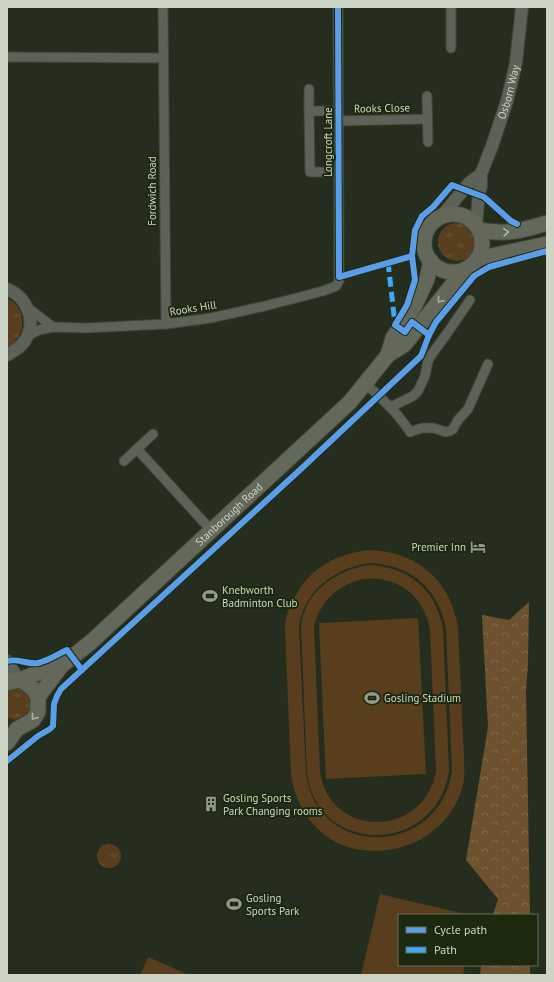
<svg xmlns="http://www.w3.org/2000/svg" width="554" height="982" viewBox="0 0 554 982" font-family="'PT Sans',sans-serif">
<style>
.grass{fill:url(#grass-tufts)}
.forest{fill:url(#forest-crowns)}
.park{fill:#583e1d;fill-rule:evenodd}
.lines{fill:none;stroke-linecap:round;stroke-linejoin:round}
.minor-casing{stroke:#40473a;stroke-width:11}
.tertiary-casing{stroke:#40473a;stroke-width:14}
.primary-casing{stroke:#40473a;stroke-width:17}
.minor{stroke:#5c6257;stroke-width:9}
.tertiary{stroke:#5c6257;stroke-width:12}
.primary{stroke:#64685a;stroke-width:15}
.quiet{stroke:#3fa9f5;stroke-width:5;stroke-dasharray:10 5;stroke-linecap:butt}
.cycleway-casing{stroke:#1c290e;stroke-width:8}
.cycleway{stroke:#5a9eea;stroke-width:6}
.oneway{stroke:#adb4a5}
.labels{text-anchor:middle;stroke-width:4;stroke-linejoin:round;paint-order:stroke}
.street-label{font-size:11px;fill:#ccd5c5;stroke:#1c290e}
.poi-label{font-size:11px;fill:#ccd5c5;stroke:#1c290e;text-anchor:start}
</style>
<defs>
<pattern id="grass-tufts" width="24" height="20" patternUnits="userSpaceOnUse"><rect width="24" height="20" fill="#583e1d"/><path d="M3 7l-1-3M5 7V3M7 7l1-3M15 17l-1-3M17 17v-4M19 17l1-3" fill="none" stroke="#6f593c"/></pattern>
<pattern id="forest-crowns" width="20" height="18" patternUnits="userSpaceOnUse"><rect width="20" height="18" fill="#6e512e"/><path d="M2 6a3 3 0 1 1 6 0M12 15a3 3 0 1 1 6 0" fill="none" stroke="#82694b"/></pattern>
</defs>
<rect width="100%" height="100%" fill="#252d1e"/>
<g class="grass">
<circle cx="457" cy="242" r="19"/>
<path d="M7 298C28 309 27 336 7 348Z"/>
<path d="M14 688C43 689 32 730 7 717V691Z"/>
<circle cx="109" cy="856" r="12"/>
</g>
<g class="forest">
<path d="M529 602 528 664 526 691 530 915H493L498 899 466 860 488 727 482 615 509 620Z"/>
<path d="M481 965H530V975H480Z"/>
</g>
<g class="park">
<path d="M368 550C416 551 450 579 458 627L464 757C464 767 465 776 463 785 453 826 414 852 372 851 363 850 351 849 342 845 314 833 295 805 291 774L285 628C285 618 289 608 294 599 308 569 336 554 368 550ZM369 563C410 564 438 588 446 628L452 771C439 859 316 859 306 773L299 628C303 591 335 568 369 563Z"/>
<path d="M369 565C408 567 436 589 443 628L449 771C436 856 317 856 307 773L301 627C304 592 336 570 369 565ZM362 579C396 575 424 594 430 630L436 770C426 838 330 840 320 772L314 627C320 601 337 586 362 579Z"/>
<path d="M418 618 426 774 326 779 319 623Z"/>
<path d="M380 894 469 915H399V965H465L463 975H361Z"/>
<path d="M148 957 189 975H140Z"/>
</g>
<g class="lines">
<g class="minor-casing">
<g id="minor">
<path d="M163 7 166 324"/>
<path d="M451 7V48"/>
<path d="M7 57 163 58"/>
<path d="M309 89V111"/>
<path d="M427 96 428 142"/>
<path d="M338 121 427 119"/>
<path d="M338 172H310L309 111H338"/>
<path d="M27 307 53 327"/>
<path d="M27 336 39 330 53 327 86 328 166 324 211 318 265 306 323 291 336 286 339 281V277L338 7"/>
<path d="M366 384C382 399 398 413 410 432L422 428H433L446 432 450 431 453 429 458 420 468 409 488 364"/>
<path d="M391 407 413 396 418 391 425 376 428 361 432 354 448 332 470 300"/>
<path d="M137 449 211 530"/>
<path d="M124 461 153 434"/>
</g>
</g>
<g class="tertiary-casing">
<g id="tertiary">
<path d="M441 217 469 183 481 174"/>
<path id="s1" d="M476 225 479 194 481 186V174L492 146 507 101 516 63 522 7"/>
<path d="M7 289C27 297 38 322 24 342 20 348 14 351 7 355"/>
<path d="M7 661 19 680"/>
</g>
</g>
<g class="primary-casing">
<g id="primary">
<circle cx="453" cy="243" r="29"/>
<path d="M479 230C508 235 520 231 547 223"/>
<path d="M477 259 547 244"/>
<path d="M388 355 404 345 464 270"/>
<path d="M7 683C12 681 18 681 22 679 36 674 47 668 62 665"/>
<path id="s2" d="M38 697 62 665 91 642 350 402 388 355 393 338 415 305 427 279 431 261"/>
<path d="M7 743 17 729 33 720 38 712V697L34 690 27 684 20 680"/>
</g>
</g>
<use href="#minor" class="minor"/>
<use href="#tertiary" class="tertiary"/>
<use href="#primary" class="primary"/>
<path class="quiet" d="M388 262 395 324"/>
<g class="cycleway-casing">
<g id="cycleway">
<path d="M338 7 339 277 412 256 415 280 407 305 395 325 405 332 412 322 429 335"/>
<path d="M412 256 415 230 422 216 433 207 452 185 484 197 511 221 517 224"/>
<path d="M7 661C18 658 27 665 38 663 48 661 58 654 67 650L82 670"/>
<path d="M7 761 38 736 50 729 53 726 54 704 57 696 61 689 302 468 421 356 429 335 436 322 474 276 489 267 547 251"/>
</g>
</g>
<use href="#cycleway" class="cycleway"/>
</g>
<defs><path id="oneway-chevron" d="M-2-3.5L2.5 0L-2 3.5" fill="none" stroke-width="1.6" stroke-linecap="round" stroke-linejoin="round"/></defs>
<g class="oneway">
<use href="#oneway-chevron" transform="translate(506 232) rotate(-4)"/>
<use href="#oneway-chevron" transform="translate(440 300) rotate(129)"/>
<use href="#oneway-chevron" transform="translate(34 717) rotate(128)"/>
</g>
<defs>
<g id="hotel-bare" transform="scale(1.2)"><path d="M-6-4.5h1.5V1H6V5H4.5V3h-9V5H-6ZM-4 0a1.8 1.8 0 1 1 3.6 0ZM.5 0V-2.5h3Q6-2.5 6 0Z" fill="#929a8b" stroke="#1c290e" stroke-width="2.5" paint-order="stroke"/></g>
<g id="stadium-bare" transform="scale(1.2)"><path d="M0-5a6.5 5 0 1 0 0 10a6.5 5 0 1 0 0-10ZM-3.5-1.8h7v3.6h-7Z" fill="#929a8b" stroke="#1c290e" stroke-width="2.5" paint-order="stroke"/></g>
<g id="building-bare" transform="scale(1.2)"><path d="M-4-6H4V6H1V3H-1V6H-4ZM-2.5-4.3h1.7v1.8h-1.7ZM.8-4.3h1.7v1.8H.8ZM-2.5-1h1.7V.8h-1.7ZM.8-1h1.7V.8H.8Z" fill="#929a8b" stroke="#1c290e" stroke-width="2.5" paint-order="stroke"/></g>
</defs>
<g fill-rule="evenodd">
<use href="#hotel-bare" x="478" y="547"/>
<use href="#stadium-bare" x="210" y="596"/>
<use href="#stadium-bare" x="372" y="698"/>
<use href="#building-bare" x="211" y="804"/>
<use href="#stadium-bare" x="234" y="904"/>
</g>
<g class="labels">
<g class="street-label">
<text dy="4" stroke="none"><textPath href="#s1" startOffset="138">Osborn Way</textPath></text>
<text transform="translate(382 108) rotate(-1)" y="4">Rooks Close</text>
<text transform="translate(328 142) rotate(-90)" y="4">Longcroft Lane</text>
<text transform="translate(152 191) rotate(-90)" y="4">Fordwich Road</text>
<text transform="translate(193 308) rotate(-9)" y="4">Rooks Hill</text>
<text dy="4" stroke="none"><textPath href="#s2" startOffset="265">Stanborough Road</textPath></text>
</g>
<g class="poi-label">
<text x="466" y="551" text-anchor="end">Premier Inn</text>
<text x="222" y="594">Knebworth<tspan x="222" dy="13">Badminton Club</tspan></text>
<text x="384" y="702">Gosling Stadium</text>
<text x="223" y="802">Gosling Sports<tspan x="223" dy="13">Park Changing rooms</tspan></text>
<text x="246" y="902">Gosling<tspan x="246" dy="13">Sports Park</tspan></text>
</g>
</g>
<rect width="554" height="982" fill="none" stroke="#ccd5c5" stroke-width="16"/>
<rect x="398" y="914" width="140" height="52" fill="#1c290e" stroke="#626e57"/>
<rect x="406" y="927" width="20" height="6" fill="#5a9eea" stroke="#626e57"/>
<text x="434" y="934" font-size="12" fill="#ccd5c5">Cycle path</text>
<rect x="406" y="947" width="20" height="6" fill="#3fa9f5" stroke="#626e57"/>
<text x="434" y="954" font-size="12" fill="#ccd5c5">Path</text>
</svg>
